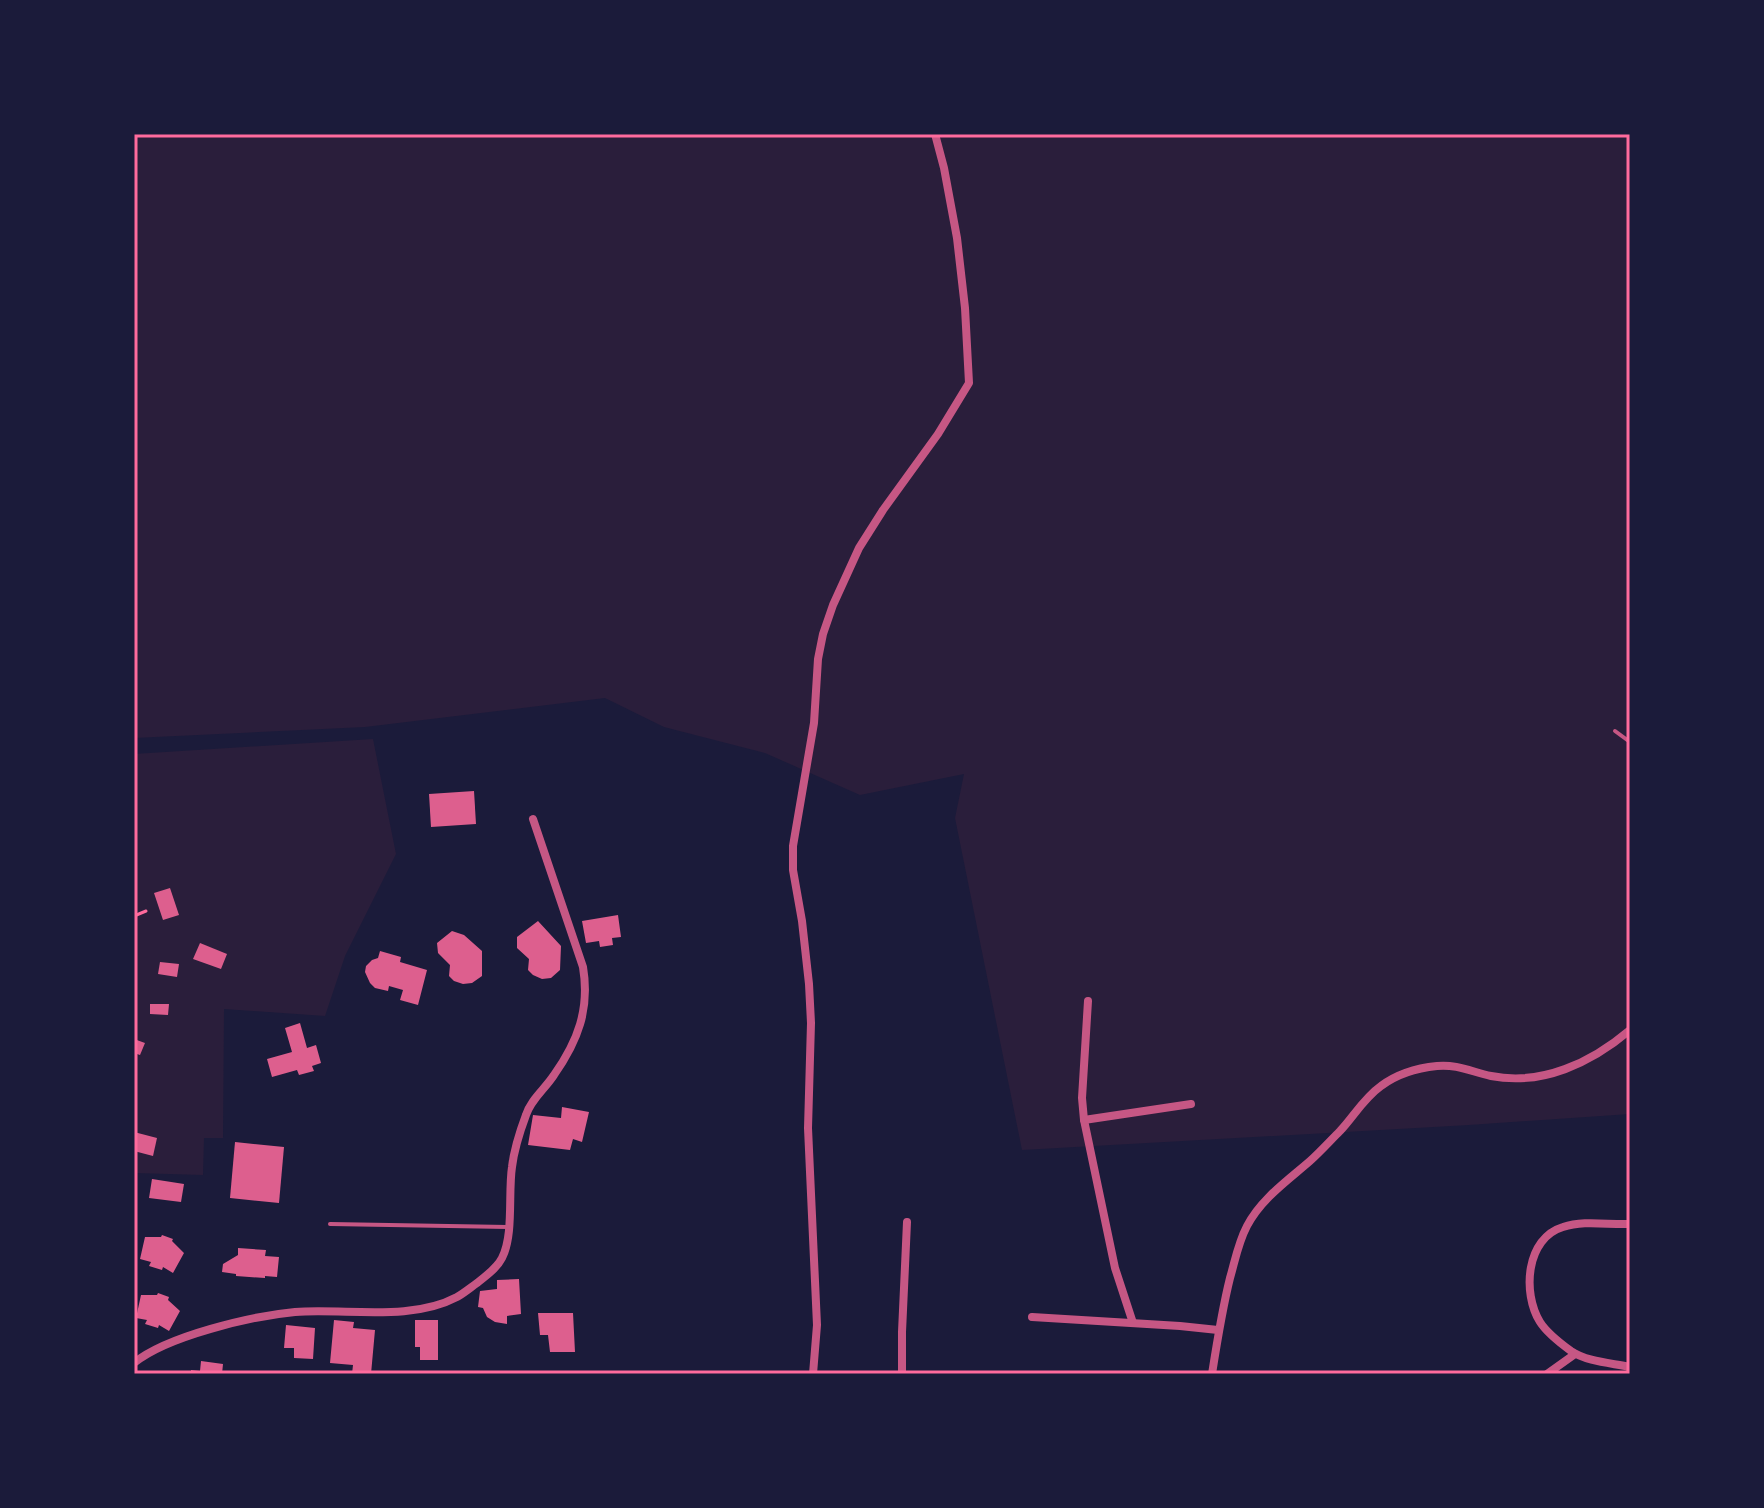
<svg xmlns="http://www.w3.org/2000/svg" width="1764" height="1508" viewBox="0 0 1764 1508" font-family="Georgia,serif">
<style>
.green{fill:#2a1e3b}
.building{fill:#dd5f8e}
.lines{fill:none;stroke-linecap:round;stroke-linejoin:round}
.path{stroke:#ff6b9d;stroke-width:3}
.service{stroke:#c65784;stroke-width:4}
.minor{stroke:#c65784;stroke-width:8}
.neatline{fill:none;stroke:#ff6b9d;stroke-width:3}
</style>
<rect width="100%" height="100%" fill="#1b1b3a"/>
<g class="green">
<path d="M134 134H1630V1114L1469 1125 1022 1150 955 818 964 774 860 795 765 753 664 727 605 698 365 727 134 738Z"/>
<path d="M373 739 396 854 345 956 325 1016 224 1009 223 1138H204L203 1175 134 1173V754Z"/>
</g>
<g class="building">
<path d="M474 791 476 824 431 827 429 794Z"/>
<path d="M170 888 179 915 163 920 154 893Z"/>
<path d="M618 915 621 937 612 938 613 945 600 947 599 941 586 943 582 921Z"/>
<path d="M538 921 561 946 560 970 551 978 542 979 533 975 528 970 529 959 517 948V937Z"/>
<path d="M452 931 464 935 482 951V976L472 983 463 984 454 981 449 976 450 965 438 953 437 943Z"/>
<path d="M200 943 227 954 221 969 193 959Z"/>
<path d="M380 951 401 957 400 962 427 970 418 1005 400 1000 403 990 389 986 388 991 375 988 370 983 365 972 366 966 372 960 378 958Z"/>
<path d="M160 962 179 964 177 977 158 974Z"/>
<path d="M150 1004H169L168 1015 150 1014Z"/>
<path d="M300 1023 307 1048 316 1045 321 1063 312 1066 314 1071 299 1075 297 1070 272 1077 267 1059 292 1052 285 1028Z"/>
<path d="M134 1039 145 1043 140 1055 134 1053Z"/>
<path d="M562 1107 589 1112 582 1142 573 1139 570 1150 528 1145 533 1115 561 1118Z"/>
<path d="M134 1132 157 1138 153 1156 134 1151Z"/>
<path d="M235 1142 284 1147 279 1203 230 1198Z"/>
<path d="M152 1179 184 1184 181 1202 149 1198Z"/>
<path d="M162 1235 173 1239 172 1241 184 1253 173 1273 163 1267 162 1270 149 1266 151 1262 140 1259 145 1237H161Z"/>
<path d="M238 1248 266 1250 265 1256 279 1257 277 1277 265 1276V1278L236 1276V1274L222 1272 223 1264 238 1255Z"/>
<path d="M519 1279 521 1314 507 1316V1324L495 1322 487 1317 483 1308 478 1307 480 1291 497 1289V1280Z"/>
<path d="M158 1293 169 1297 168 1300 180 1311 169 1331 159 1325 158 1328 145 1324 147 1320 136 1318 141 1295H157Z"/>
<path d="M538 1313H573L575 1352H550L548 1335H540Z"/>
<path d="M334 1320 354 1322 353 1328 375 1330 371 1374H352L353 1365 330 1363Z"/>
<path d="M415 1320H438V1360H420V1347H415Z"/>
<path d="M286 1325 315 1328 313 1359 294 1358V1348H284Z"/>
<path d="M201 1361 223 1364 222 1374H191V1370L200 1371Z"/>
</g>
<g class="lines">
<path class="path" d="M134 916 146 911"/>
<g class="service">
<path d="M1615 731 1630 742"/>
<path d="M330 1224 508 1227"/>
</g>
<g class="minor">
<path d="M1088 1001 1082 1098 1084 1120 1115 1268 1133 1323"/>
<path d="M1084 1120 1191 1104"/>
<path d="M1630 1224C1608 1225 1584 1220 1563 1227 1526 1238 1522 1293 1540 1322 1547 1333 1560 1343 1571 1351 1587 1362 1612 1363 1630 1367"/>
<path d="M1032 1317 1180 1326 1218 1330"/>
<path d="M134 1363C167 1336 252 1316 295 1312 346 1308 410 1322 457 1297 464 1293 470 1288 477 1283 486 1276 497 1268 502 1258 514 1235 508 1193 512 1167 514 1150 520 1131 526 1115 531 1099 545 1089 554 1075 578 1041 590 1009 583 967L533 819"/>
<path d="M813 1374 817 1325 808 1128 811 1023 809 984 802 921 793 870V846L814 723 818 659 823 634 833 605 859 548 883 510 938 434 969 383 965 308 957 238 944 168 935 134"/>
<path d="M902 1374V1332L907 1222"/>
<path d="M1212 1374C1217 1342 1222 1310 1230 1278 1235 1261 1238 1243 1247 1226 1261 1199 1287 1181 1310 1161 1320 1152 1330 1141 1340 1131 1354 1116 1364 1098 1381 1086 1397 1074 1417 1068 1437 1066 1457 1064 1472 1072 1491 1076 1542 1086 1591 1063 1630 1030"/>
<path d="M1547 1374 1575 1354"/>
</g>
</g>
<rect width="1764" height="1508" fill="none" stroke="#1b1b3a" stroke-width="272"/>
<rect x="136" y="136" width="1492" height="1236" class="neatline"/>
</svg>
